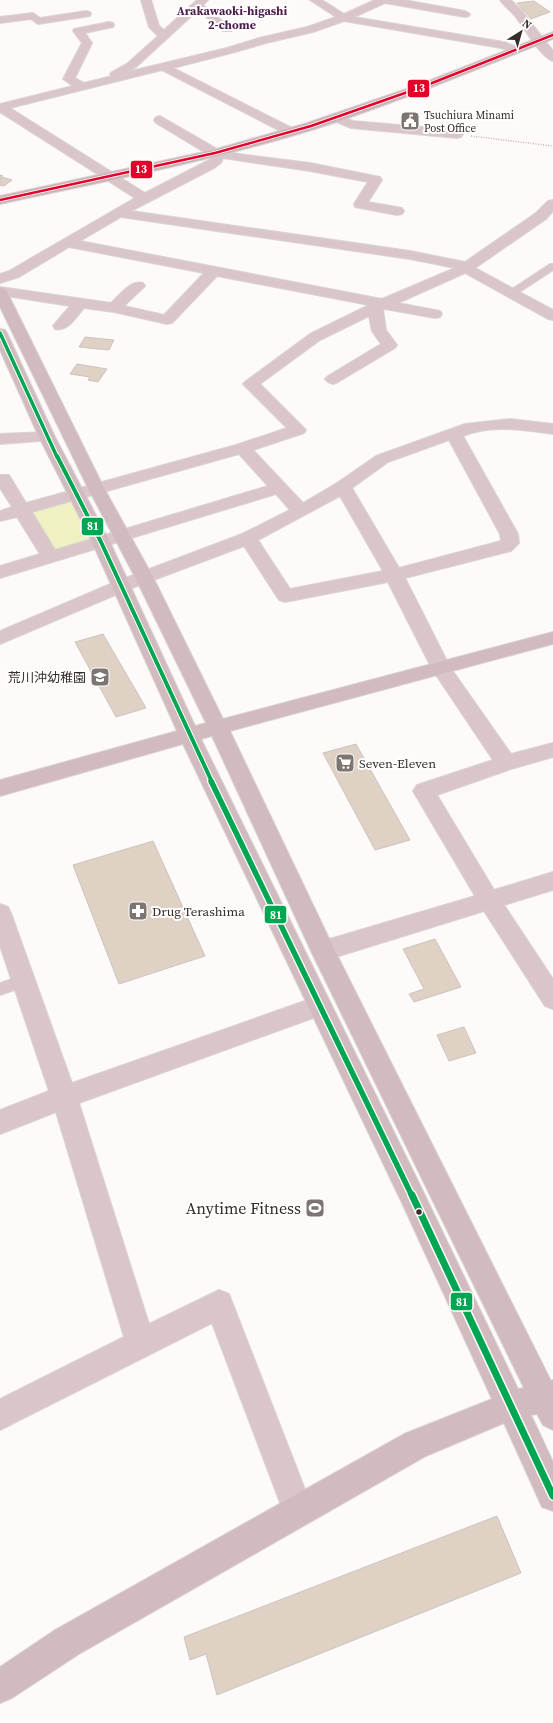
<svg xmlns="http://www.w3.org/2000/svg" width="553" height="1723" viewBox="0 0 553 1723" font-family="'Source Serif 4','Noto Sans JP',serif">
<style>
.green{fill:#f0f1c3}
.building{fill:#dfd1c4;stroke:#cac5c1}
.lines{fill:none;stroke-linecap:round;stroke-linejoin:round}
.lane-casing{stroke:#d9d5d4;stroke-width:2}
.street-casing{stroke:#d9d5d4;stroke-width:2}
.secondary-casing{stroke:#d9d5d4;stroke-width:2}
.primary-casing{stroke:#d9d5d4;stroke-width:2}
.path{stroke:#c3b7b8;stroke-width:1.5;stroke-dasharray:1 1.5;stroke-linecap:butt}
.lane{fill:#dac6c9;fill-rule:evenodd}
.street{fill:#dac6c9;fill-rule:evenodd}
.secondary{fill:#d2bbbe;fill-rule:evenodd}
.primary{fill:#ccb3b7;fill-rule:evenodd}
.bus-1-casing{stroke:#fff;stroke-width:4}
.bus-2-far3-casing{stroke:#fff;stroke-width:5.5}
.bus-2-far2-casing{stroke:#fff;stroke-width:6}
.bus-2-far1-casing{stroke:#fff;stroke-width:8}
.bus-2-casing{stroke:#fff;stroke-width:10}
.bus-1{stroke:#e4002b;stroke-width:2.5}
.bus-2-far3{stroke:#00a651;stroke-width:3.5}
.bus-2-far2{stroke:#00a651;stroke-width:4}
.bus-2-far1{stroke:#00a651;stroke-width:5.5}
.bus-2{stroke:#00a651;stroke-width:7}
.bus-dot{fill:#372d29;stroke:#fff;stroke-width:1.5}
.labels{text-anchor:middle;stroke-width:4;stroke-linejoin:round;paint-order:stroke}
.far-poi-label{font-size:11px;fill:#372d29;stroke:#fff;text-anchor:start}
.far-neighbourhood-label{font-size:12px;font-weight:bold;fill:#4c1c4d;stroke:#fff}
.poi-label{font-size:13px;fill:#372d29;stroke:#fff;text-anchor:start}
.near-poi-label{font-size:16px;fill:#372d29;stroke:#fff;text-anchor:end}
.line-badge{stroke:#fff;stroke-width:1.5}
.badge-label{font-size:11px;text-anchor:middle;font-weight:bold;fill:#fff}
</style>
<rect width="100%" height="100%" fill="#fdfaf9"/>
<path class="green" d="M73 496 97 540 53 554 26 510Z"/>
<g class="building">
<path d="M534 1 550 12 531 19 517 3Z"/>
<path d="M0 175 3 176 2 177 12 180 4 186 0 185Z"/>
<path d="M85 337 114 340 109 350 79 347Z"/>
<path d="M77 364 107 369 98 382 88 380 90 377 70 374Z"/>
<path d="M103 634 146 708 116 717 75 642Z"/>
<path d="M356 744 410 840 375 850 323 753Z"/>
<path d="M153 841 205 956 119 984 73 865Z"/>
<path d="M435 939 461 987 414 1002 409 994 424 989 403 949Z"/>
<path d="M464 1027 476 1053 449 1061 437 1035Z"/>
<path d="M497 1516 521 1573 217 1695 206 1654 190 1660 184 1637Z"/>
</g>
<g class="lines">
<g class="lane-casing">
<g id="lane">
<path d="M550 264H553V270L515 295H509L508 293 509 291Z"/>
<path d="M24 975 29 977 31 981 29 985 0 995V983Z"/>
</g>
</g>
<g class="street-casing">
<g id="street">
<path d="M141 0H151L159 26 164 30 197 0H208L203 5 232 29 231 31H223L198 10 136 67 127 72 227 48 259 38 307 27 336 17 310 0H322L344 14 375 0H404L465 11 470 14 469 16 465 17 385 3 354 17 504 42 520 48 521 50 516 53 501 48 344 21 313 32 266 43 235 52 173 68 294 129 296 132 294 135 290 136 162 70 10 108 145 193 211 159 209 155 156 123 154 120 156 117 160 116 219 150 239 154 310 163 380 177 382 180 368 202 402 208 404 211 402 214 397 215 355 207 354 204 368 182 310 171 223 158 221 163 214 168 131 211 410 251 465 262 536 213 548 201 553 200V211L546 219 475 268 553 310V320L548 319 465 273 398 303 440 311 442 314 440 317 435 318 385 309 383 310 386 330 397 345 395 348 338 382 333 384 328 382 325 379 328 376 381 344 372 331 369 316 320 340 260 384 306 430 304 433 253 450 303 503 337 483 376 456 465 424 510 419 553 424V434C523 430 492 424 463 436L518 534 519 543 511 551 405 578 450 667 511 754 553 743V757L511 769 437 795 494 890 553 872V890L504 905 553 979V1009L545 1006 484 911 323 961 315 958 311 951 315 944 323 941 475 896 413 791 417 785 493 760 432 669 388 582 285 602 279 600 244 546 127 590 0 644V631L115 582 242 534 290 510 276 494 0 578V566L40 554 17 517 0 521V511L12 507 0 488V475H9L26 503 236 445 287 428 243 384 246 381 310 334 369 305 217 276 172 323 167 324 114 312 84 308C76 317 68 332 55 329L53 326 70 306 0 295V287L111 303C120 295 130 280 143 283L145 286 124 306 164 315 204 273 69 247 19 277 0 283V274L9 271 135 198 0 112V104L73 86 63 79 82 43 73 31 74 29 109 22 113 23 114 25 113 27 85 33 92 43 75 78 84 83 112 76 110 74 112 72 128 63 158 36 149 27ZM121 217 410 259 455 268 382 299 80 241ZM449 440 500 534 501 541 399 568 352 488 388 462ZM239 454 268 486 55 550 32 512ZM340 496 383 571 290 589 258 540Z"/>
<path d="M500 0H511L522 11 553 51V61C541 58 523 26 515 16 510 10 504 6 500 0Z"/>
<path d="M86 11 90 12 91 14 90 16 38 24 31 19 0 23V17L33 13 40 18Z"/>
<path d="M336 114 353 121 457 130 461 131 463 134 461 137 457 138 351 128 332 120 330 118 332 116Z"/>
<path d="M47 432 53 434 55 437 53 440 0 444V434Z"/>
<path d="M0 904 8 907 11 913 72 1083 319 996 327 999 331 1006 327 1013 79 1103 149 1324 219 1290 229 1294 313 1510 309 1521 298 1525 287 1521 212 1323 0 1430V1399L124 1337 56 1112 0 1134V1110L49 1091 0 946Z"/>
</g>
</g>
<g class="secondary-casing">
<path id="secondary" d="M0 288 5 289 7 292 104 488 153 577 223 719 553 632V644L230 731 335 951 551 1381 553 1380V1430L543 1425 537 1414 531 1415 553 1462V1511L542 1507 504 1423 426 1456 79 1654 12 1698 0 1703V1667L55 1630 404 1434 492 1399 402 1203 183 744 0 796V780L177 731 92 542 39 437 0 350V329L5 330 7 333 55 437 110 542 195 726 206 723 135 577 88 488 0 307ZM212 736 311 951 524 1388 518 1389 420 1185 201 739Z"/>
</g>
<g class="primary-casing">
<path id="primary" d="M553 32V39C474 70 396 103 315 129 212 161 105 181 0 204V196L213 150 307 123 418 85Z"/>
</g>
<path class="path" d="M471 136 553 146"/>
<use href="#lane" class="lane"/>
<use href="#street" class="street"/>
<use href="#secondary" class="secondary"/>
<use href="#primary" class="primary"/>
<g class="bus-1-casing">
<path id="bus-1" d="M0 200 215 153 311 126 422 87 553 35"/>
</g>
<g class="bus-2-far3-casing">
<path id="bus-2-far3" d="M0 333 57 457"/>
</g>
<g class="bus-2-far2-casing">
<path id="bus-2-far2" d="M57 456 101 542 212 782"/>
</g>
<g class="bus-2-far1-casing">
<path id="bus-2-far1" d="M211 781 412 1196"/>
</g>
<g class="bus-2-casing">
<path id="bus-2" d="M412 1195 553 1496"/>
</g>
<use href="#bus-1" class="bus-1"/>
<use href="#bus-2-far3" class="bus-2-far3"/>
<use href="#bus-2-far2" class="bus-2-far2"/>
<use href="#bus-2-far1" class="bus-2-far1"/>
<use href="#bus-2" class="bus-2"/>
</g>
<defs>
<g id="civic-square" transform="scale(1)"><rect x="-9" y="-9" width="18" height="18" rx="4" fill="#7c7572" stroke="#fff"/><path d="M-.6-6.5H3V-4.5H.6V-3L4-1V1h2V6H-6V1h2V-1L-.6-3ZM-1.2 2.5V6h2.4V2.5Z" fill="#fff"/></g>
<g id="school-square" transform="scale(1)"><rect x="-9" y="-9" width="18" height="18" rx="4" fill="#7c7572" stroke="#fff"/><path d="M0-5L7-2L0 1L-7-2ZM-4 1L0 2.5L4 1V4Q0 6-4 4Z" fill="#fff"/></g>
<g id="supermarket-square" transform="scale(1)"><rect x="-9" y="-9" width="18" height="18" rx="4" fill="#7c7572" stroke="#fff"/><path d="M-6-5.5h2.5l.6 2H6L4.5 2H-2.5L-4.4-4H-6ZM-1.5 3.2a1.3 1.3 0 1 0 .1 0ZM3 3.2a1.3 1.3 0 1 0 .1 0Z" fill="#fff"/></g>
<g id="pharmacy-square" transform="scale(1)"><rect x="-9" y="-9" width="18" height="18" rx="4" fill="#7c7572" stroke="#fff"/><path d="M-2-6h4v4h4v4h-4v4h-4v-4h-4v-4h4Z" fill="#fff"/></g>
<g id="stadium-square" transform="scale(1)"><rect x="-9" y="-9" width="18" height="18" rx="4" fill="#7c7572" stroke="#fff"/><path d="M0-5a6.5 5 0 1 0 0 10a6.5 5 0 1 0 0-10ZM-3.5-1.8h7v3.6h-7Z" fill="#fff"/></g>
</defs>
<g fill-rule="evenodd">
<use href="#civic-square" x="410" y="121"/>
<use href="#school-square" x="100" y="677"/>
<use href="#supermarket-square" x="345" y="763"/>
<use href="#pharmacy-square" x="138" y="911"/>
<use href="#stadium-square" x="315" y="1208"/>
</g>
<circle class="bus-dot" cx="419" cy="1212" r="3.5"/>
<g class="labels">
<g class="far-poi-label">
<text x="424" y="119">Tsuchiura Minami<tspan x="424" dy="13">Post Office</tspan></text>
</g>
<g class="far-neighbourhood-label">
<text x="232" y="15">Arakawaoki-higashi<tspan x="232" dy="14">2-chome</tspan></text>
</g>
<g class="poi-label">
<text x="86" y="682" text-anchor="end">荒川沖幼稚園</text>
<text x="359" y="768">Seven-Eleven</text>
<text x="152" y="916">Drug Terashima</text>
</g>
<g class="near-poi-label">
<text x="301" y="1214">Anytime Fitness</text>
</g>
</g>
<g class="line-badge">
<rect x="407" y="79" width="23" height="19" rx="4" fill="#e4002b"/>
<rect x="130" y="160" width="23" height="19" rx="4" fill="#e4002b"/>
<rect x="81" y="517" width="23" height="19" rx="4" fill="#00a651"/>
<rect x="264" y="905" width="23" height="19" rx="4" fill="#00a651"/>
<rect x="450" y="1292" width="23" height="19" rx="4" fill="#00a651"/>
</g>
<g class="badge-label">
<text x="419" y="92">13</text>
<text x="141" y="173">13</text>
<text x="93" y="530">81</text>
<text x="276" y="919">81</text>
<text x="462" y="1306">81</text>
</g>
<g transform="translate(521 32) rotate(37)" stroke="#ffffff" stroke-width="3" paint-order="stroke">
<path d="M0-3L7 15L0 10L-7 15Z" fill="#372d29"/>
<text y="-6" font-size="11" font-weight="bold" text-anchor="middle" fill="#372d29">N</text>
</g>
</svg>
